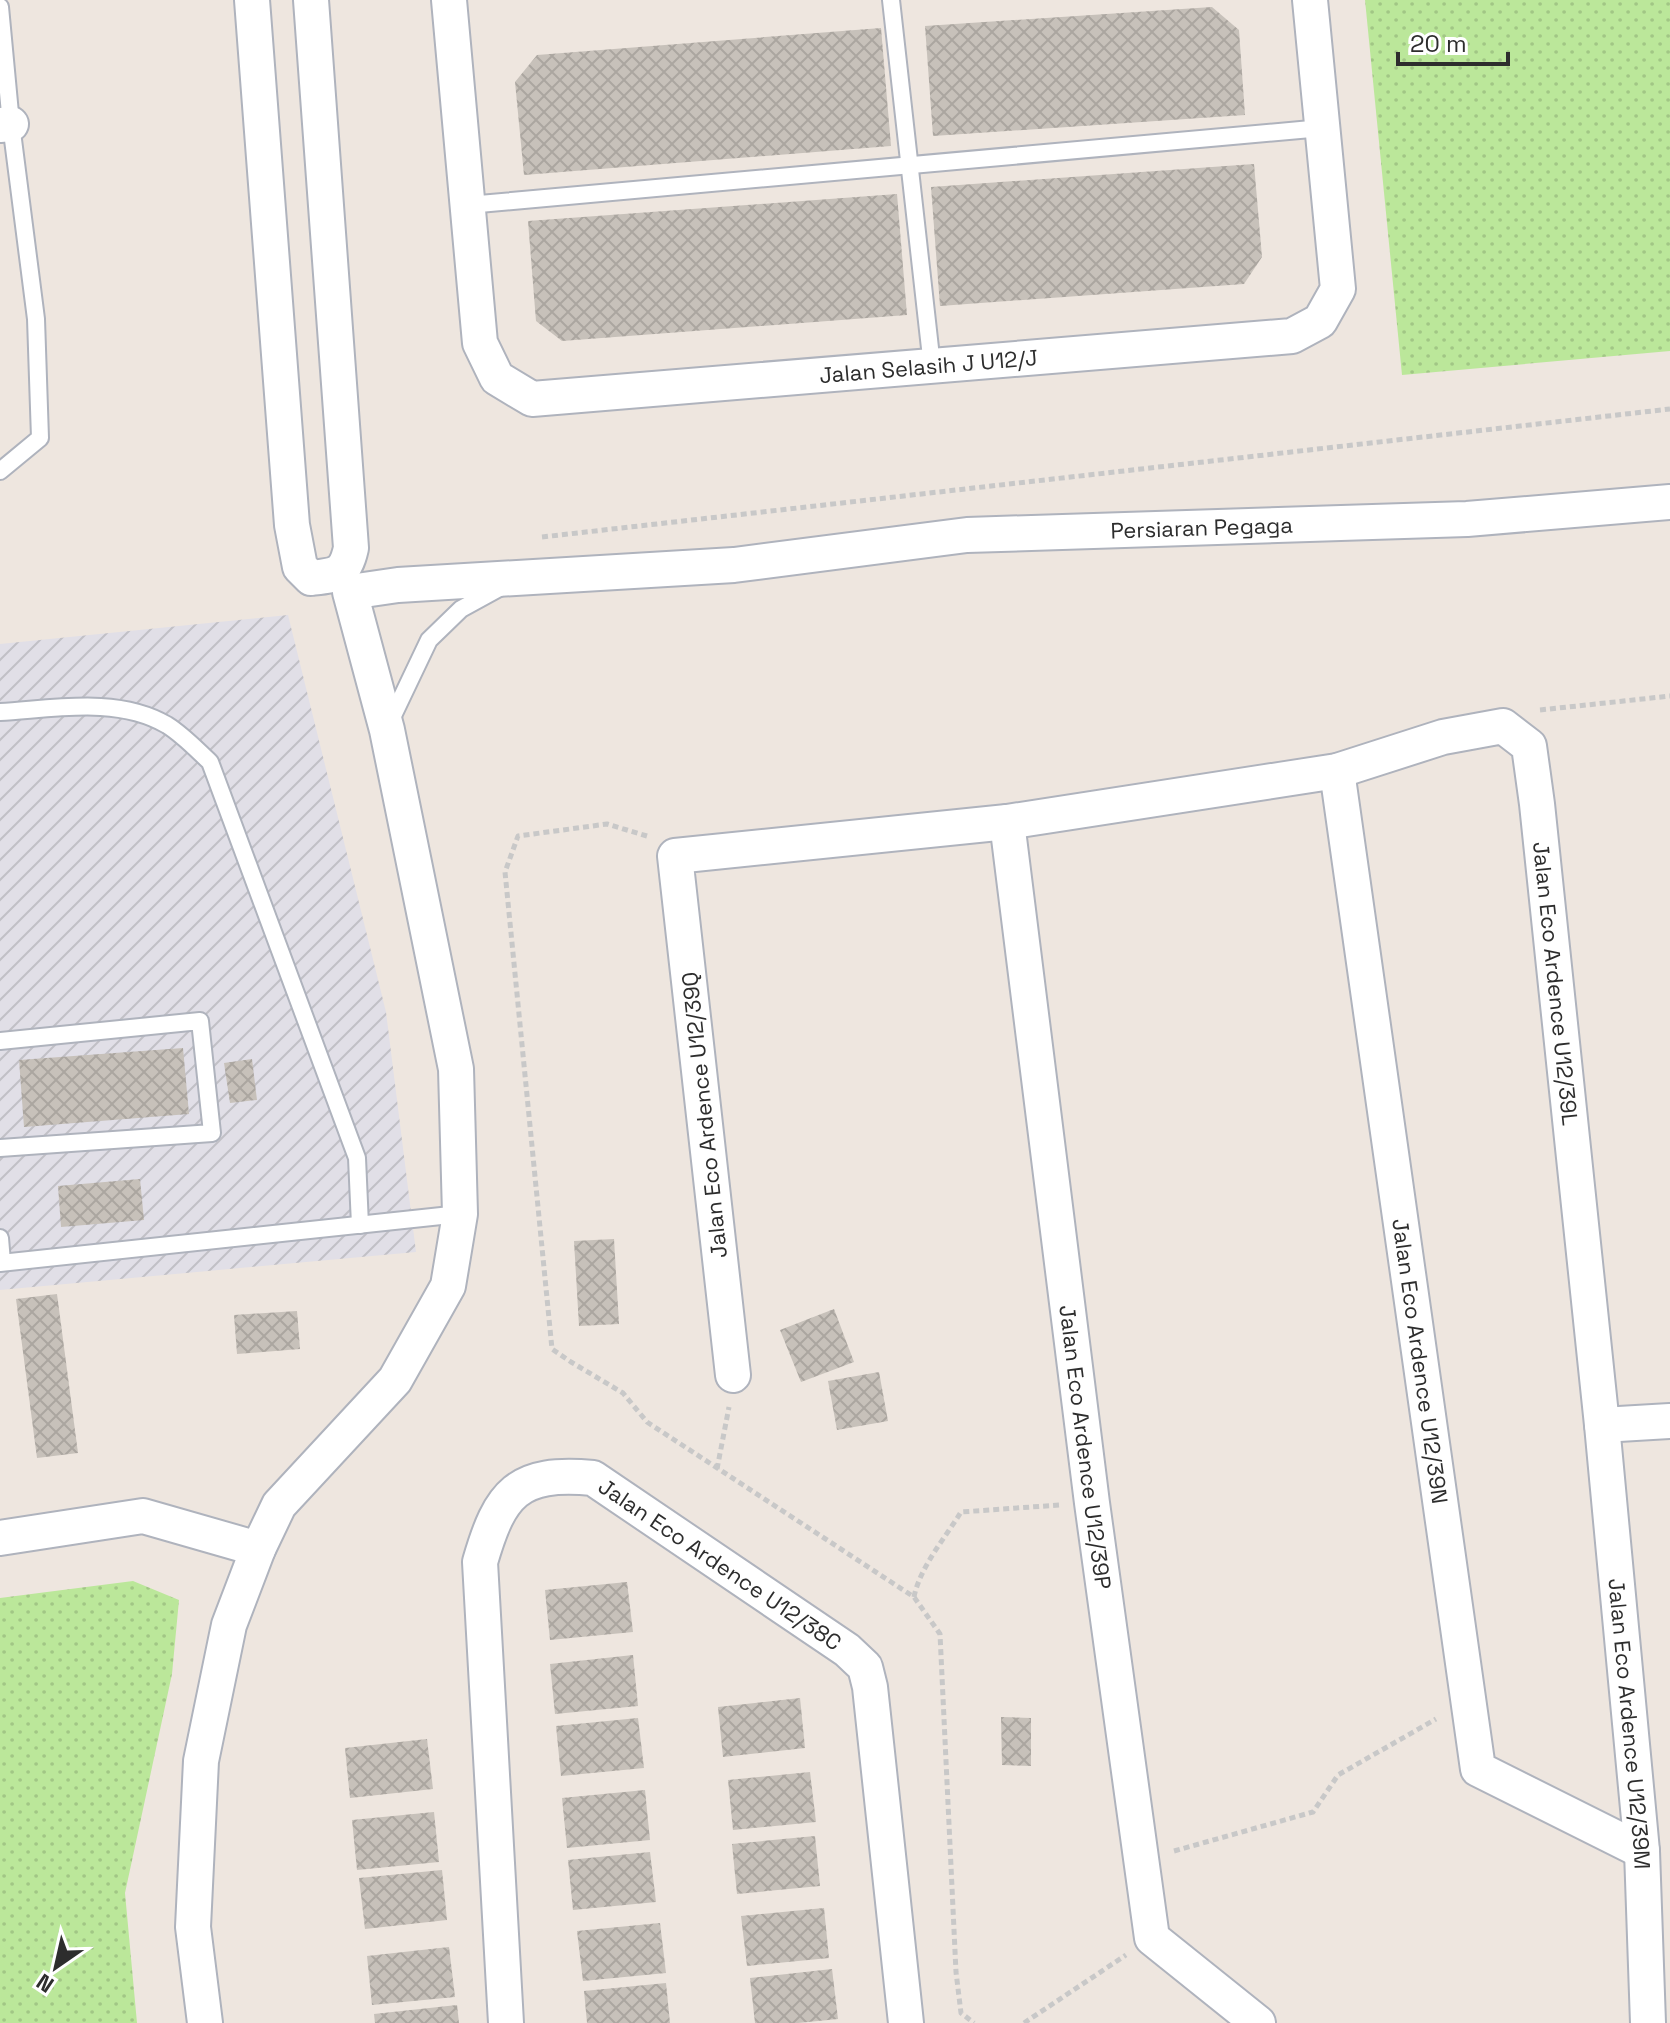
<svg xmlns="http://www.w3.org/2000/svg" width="1670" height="2023" viewBox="0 0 1670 2023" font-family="'Space Grotesk',sans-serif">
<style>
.industrial{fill:url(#industrial-furrows)}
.grass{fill:url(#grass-dots)}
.building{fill:url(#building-cross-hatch)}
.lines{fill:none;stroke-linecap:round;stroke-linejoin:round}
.lane-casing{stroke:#afb3bd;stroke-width:20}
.street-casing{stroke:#afb3bd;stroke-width:38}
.path{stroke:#c8c8c8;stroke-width:5;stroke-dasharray:6 4;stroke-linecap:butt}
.lane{stroke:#fff;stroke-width:16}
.street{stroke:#fff;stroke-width:34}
.labels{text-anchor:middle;stroke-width:6;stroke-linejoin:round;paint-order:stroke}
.street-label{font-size:22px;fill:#2d2d2d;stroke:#fff}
</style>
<defs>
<pattern id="industrial-furrows" width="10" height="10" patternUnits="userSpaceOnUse" patternTransform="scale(2)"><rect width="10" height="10" fill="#e1dfe7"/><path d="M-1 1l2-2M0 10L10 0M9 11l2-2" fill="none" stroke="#c1c0c6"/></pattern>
<pattern id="grass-dots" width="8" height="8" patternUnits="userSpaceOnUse" patternTransform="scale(2)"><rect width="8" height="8" fill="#bbe79a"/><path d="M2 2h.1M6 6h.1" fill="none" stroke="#a1c685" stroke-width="1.8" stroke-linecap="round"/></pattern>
<pattern id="building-cross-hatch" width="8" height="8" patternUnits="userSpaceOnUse" patternTransform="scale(2)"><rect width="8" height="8" fill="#c7c1ba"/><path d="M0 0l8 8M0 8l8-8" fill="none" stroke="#aba6a0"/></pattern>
</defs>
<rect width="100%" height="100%" fill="#eee6df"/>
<path class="industrial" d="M288 615 386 1012 416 1252 0 1290V644Z"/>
<g class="grass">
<path d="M1365 0H1670V351L1402 375Z"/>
<path d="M133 1581 179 1600 172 1674 125 1893 137 2023H0V1598Z"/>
</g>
<g class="building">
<path d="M1212 7 1239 30 1245 115 933 136 925 26Z"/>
<path d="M881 28 891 146 524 175 515 82 537 55Z"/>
<path d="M1254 164 1262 257 1244 284 940 306 931 187Z"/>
<path d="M897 194 907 315 562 341 536 321 528 221Z"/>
<path d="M183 1048 189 1114 24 1127 19 1060Z"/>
<path d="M252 1059 257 1100 230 1103 224 1063Z"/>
<path d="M140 1179 144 1220 61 1227 58 1186Z"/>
<path d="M614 1239 619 1324 579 1326 574 1241Z"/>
<path d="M57 1294 78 1453 37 1458 16 1299Z"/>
<path d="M834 1309 854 1362 801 1382 780 1330Z"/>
<path d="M297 1311 300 1349 237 1354 234 1315Z"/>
<path d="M879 1372 888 1421 837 1430 828 1381Z"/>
<path d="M627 1582 633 1632 550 1640 545 1590Z"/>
<path d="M633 1655 638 1706 555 1714 550 1664Z"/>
<path d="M800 1698 805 1748 723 1757 718 1707Z"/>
<path d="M1001 1717 1031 1718V1766L1002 1765Z"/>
<path d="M638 1718 644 1768 561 1776 556 1726Z"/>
<path d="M427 1739 433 1789 350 1798 345 1748Z"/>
<path d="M810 1772 816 1822 733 1830 728 1780Z"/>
<path d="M645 1790 650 1840 567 1848 562 1798Z"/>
<path d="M434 1812 439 1862 357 1870 352 1820Z"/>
<path d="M815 1836 820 1886 737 1894 732 1844Z"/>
<path d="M650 1852 656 1902 573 1910 568 1860Z"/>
<path d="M442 1870 447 1920 365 1929 359 1878Z"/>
<path d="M824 1908 829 1958 747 1966 741 1916Z"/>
<path d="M660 1923 666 1973 583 1981 577 1931Z"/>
<path d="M449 1947 455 1997 372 2005 367 1956Z"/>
<path d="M832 1969 838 2019 798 2023H755L750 1978Z"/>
<path d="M666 1983 670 2023H587L584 1991Z"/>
<path d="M457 2005 459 2023H375L374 2014Z"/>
</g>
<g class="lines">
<g class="lane-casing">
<g id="lane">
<path d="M891 0 932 366"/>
<path d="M0 7 11 124 36 319 40 438 0 471"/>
<path d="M468 205 1322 128"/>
<path d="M0 712C53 709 118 696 167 725 183 735 196 749 210 762L357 1158 360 1225"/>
<path d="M389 724 429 640 461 609 503 586"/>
<path d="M0 1041 200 1021 212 1133 0 1148"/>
<path d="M0 1238 2 1262"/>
<path d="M0 1263 460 1214"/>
</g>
</g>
<g class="street-casing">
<g id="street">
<path d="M252 0 292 525 300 567 311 578C337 575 345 575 351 548L311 0"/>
<path id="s1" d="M449 0 480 343 497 378 532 399 1292 336 1320 321 1338 289 1310 0"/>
<path d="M0 125 11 124"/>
<path id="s2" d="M1337 771 1478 1769 1642 1851"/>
<path id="s3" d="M1007 822 1092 1503 1152 1938 1258 2023"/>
<path id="s4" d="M733 1375 675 856 1007 822 1337 771 1443 737 1503 726 1529 746 1537 804 1602 1425 1642 1851 1648 2023"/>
<path d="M1602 1425 1670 1421"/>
<path d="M0 1538 143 1516 258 1549"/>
<path id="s5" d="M205 2023 193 1927 201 1761 229 1625 258 1549 279 1505 395 1380 448 1286 460 1214 456 1069 387 730 350 592 398 585 734 565 967 535 1467 519 1670 502"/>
<path id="s6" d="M506 2023 480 1562C500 1493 517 1471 593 1478L847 1650 865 1667 870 1687 906 2023"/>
</g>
</g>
<g class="path">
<path d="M542 537 1670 409"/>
<path d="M1540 710 1670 696"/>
<path d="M647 836 607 824 518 836 505 872 552 1349 571 1362 623 1393 647 1422 914 1597 940 1634 956 1972 961 2013 974 2023"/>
<path d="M717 1469 729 1407"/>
<path d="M914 1597C920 1567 945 1538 961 1512L1059 1505"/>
<path d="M1174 1851 1313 1812 1338 1775 1436 1719"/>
<path d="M1024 2023 1126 1955"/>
</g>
<use href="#lane" class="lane"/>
<use href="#street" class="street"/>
</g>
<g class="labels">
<g class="street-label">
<text dy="8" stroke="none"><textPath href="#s1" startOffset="822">Jalan Selasih J U12/J</textPath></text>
<text dy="8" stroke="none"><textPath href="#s5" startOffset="2372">Persiaran Pegaga</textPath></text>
<text dy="8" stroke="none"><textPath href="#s4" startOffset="1634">Jalan Eco Ardence U12/39L</textPath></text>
<text transform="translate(704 1115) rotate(-96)" y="8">Jalan Eco Ardence U12/39Q</text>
<text dy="8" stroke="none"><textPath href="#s2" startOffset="596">Jalan Eco Ardence U12/39N</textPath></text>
<text dy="8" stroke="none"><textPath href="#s3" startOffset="630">Jalan Eco Ardence U12/39P</textPath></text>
<text dy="8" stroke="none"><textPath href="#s6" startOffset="776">Jalan Eco Ardence U12/38C</textPath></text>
<text dy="8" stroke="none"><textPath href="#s4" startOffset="2378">Jalan Eco Ardence U12/39M</textPath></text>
</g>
</g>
<g transform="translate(56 1967) rotate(214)" stroke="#ffffff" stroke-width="6" paint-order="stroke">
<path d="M0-6L14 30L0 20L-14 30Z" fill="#2d2d2d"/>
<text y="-12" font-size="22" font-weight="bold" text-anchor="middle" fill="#2d2d2d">N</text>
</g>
<path d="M1398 52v12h110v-12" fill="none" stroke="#2d2d2d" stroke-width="4"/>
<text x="1410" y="52" font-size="24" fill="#2d2d2d" stroke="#ffffff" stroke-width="6" paint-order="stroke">20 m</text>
</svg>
